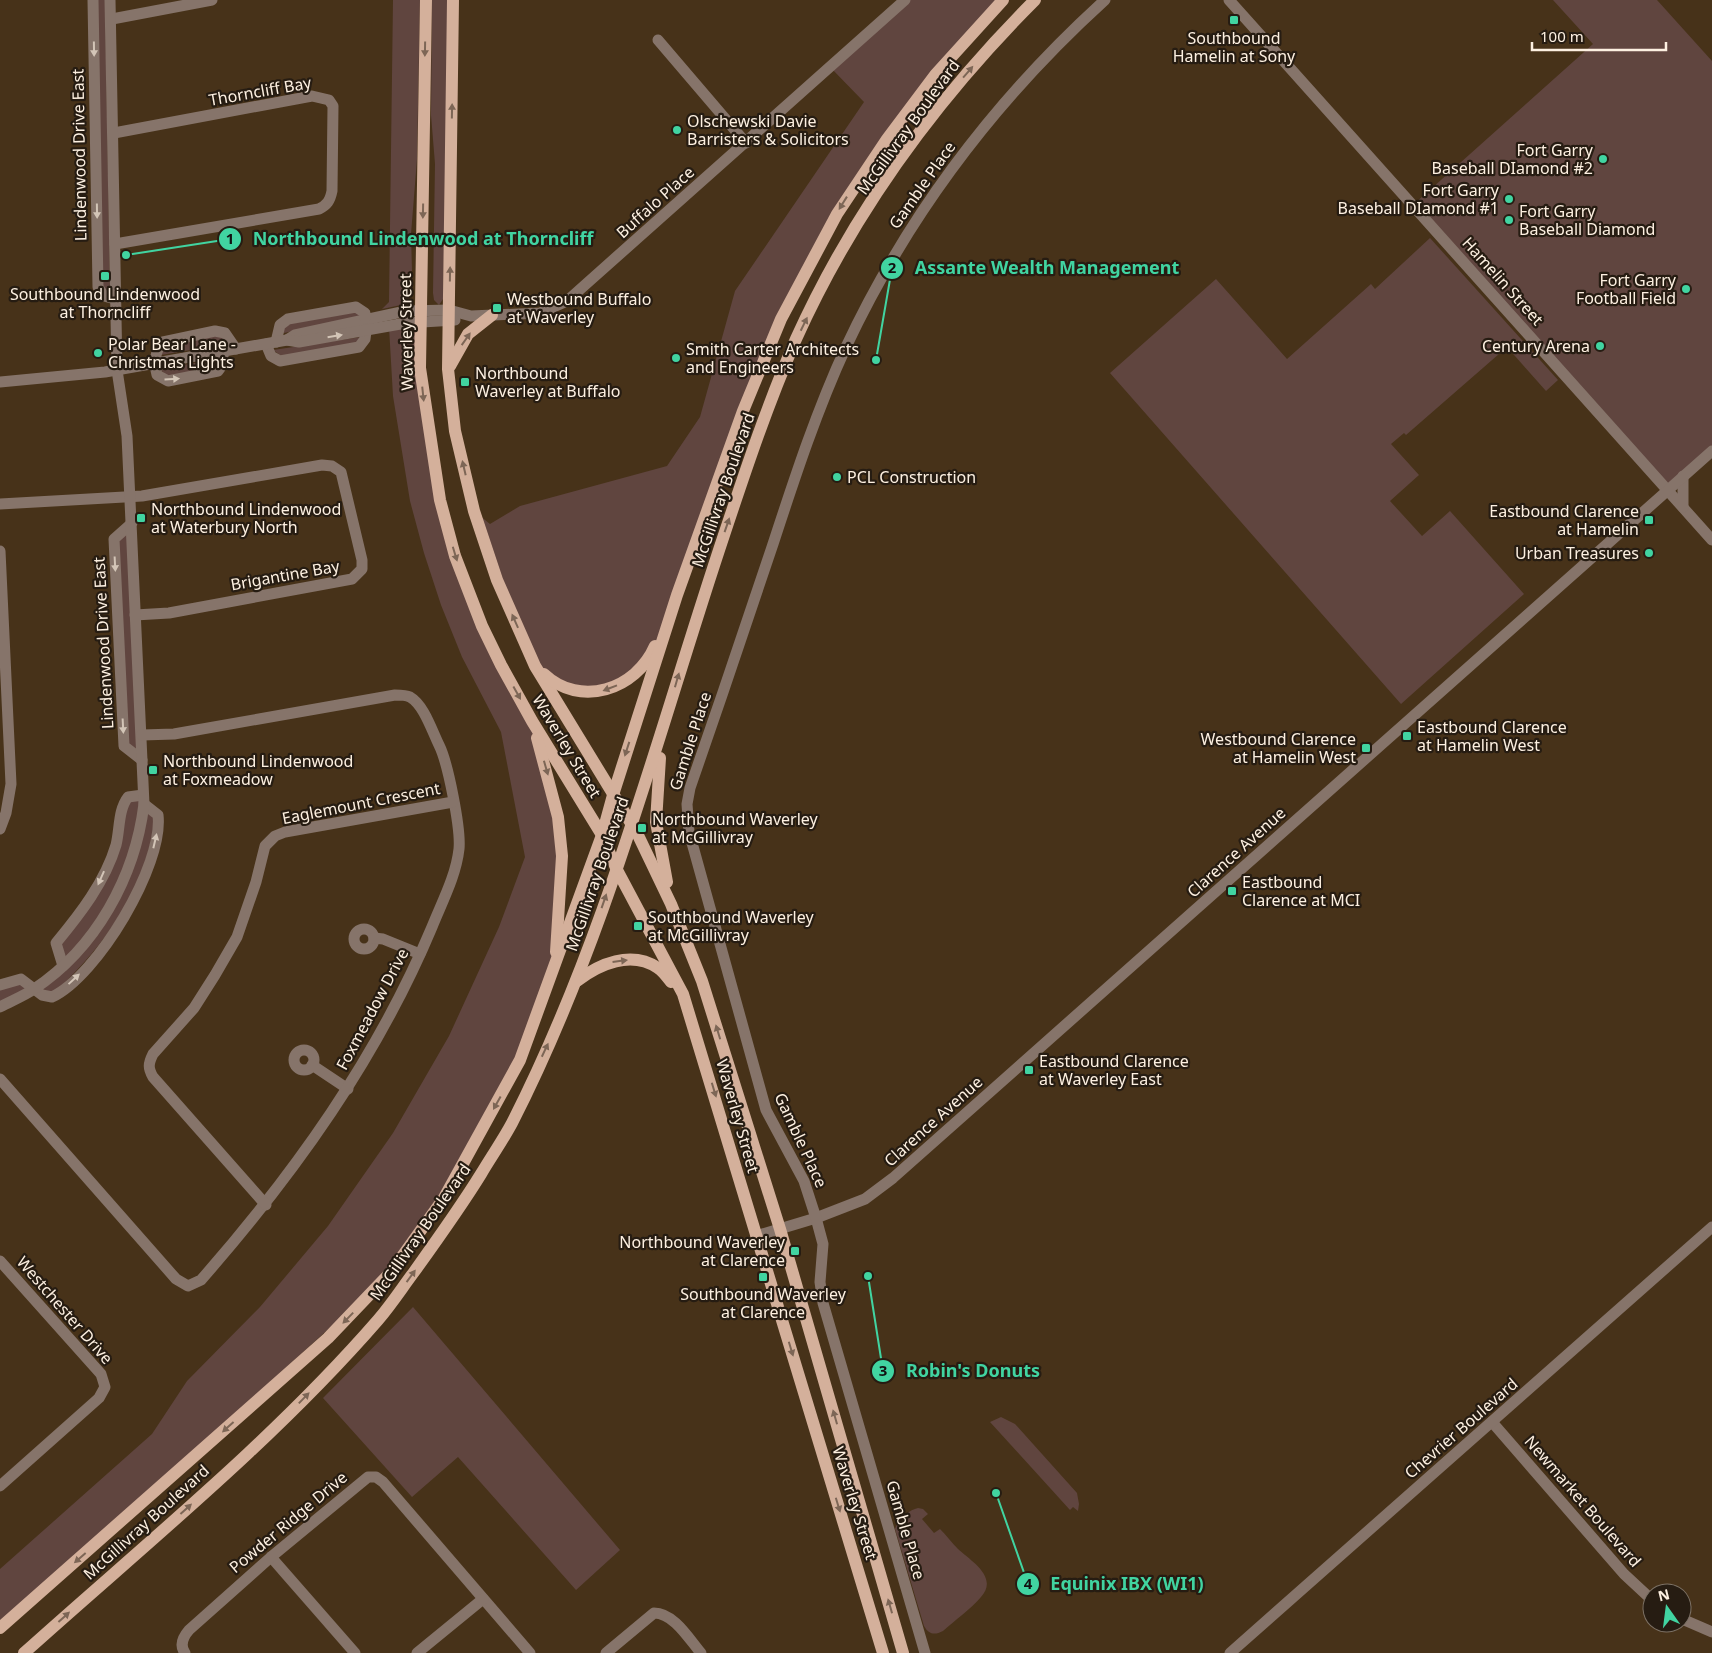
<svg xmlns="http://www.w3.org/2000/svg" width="1712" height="1653" viewBox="0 0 1712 1653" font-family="'Noto Sans',sans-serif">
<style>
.green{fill:#60453f}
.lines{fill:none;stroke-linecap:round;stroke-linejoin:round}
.minor{stroke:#86746a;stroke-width:11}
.major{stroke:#d4b09b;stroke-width:12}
.oneway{fill:#d3c5b7}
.oneway2{fill:#7d6656}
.poi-dot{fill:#41d4a1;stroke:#261c12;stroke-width:2}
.labels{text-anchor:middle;stroke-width:4.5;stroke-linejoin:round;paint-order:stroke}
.poi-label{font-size:16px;fill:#fdf0e1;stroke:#261c12;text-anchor:start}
.street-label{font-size:16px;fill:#fdf0e1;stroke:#261c12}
.leader{fill:none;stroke:#41d4a1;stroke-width:2}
.callout-dot{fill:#41d4a1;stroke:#261c12;stroke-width:2}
.mark-label{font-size:15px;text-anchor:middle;font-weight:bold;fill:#111}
.callout-label{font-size:18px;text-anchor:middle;font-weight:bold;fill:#41d4a1;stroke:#261c12;stroke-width:4.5;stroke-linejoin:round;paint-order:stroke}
</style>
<rect width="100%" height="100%" fill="#473219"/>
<g class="green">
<path d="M96 0H105L110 293 102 288Z"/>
<path d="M393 0H420L417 159 411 234 412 271 408 272 409 298 401 305 382 309 389 302Z"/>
<path d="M432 0H450L443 299 439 305 434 300 433 293 435 164 431 115Z"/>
<path d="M905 0H1003L935 75 801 278 652 653 629 678 586 693 535 666 474 511 490 524 520 506 667 466 700 417 735 291 864 102 831 68Z"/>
<path d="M1553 0H1657L1712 61V451L1668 490 1413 205 1593 44Z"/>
<path d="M1430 238 1558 380 1546 391 1507 347 1406 435 1404 433 1391 444 1419 475 1390 501 1422 536 1450 511 1524 594 1401 704 1110 373 1216 279 1287 359 1371 284 1375 289Z"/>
<path d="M355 311 361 317 284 333 282 329 286 324Z"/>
<path d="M421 318 420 368 455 556 532 721 558 817 554 971 520 1060 444 1198 391 1272 0 1628V1569L152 1434 187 1381 260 1307 328 1226 393 1133 449 1036 499 927 525 857 501 732 462 657 441 605 424 553 410 501 393 396 389 327Z"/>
<path d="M218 335 222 336 226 344 161 355 163 347Z"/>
<path d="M361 337 360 342 283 357 273 350Z"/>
<path d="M218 359V366L167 377 160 369Z"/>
<path d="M132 523 142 760 129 752 114 539Z"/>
<path d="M143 795C146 799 152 805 153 811 157 821 152 834 150 845 135 904 97 953 53 994L34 990 0 1007V985L11 980 34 989 63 966 57 951 115 846 123 804Z"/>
<path d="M413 1307 620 1550 576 1590 458 1457 412 1497 323 1398Z"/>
<path d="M1001 1417 1015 1424 1077 1493 1079 1504 1078 1511 1073 1507 1070 1510 990 1422Z"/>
<path d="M918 1508 923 1509 928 1514 922 1519 934 1533 940 1529C946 1535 952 1543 958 1549 971 1561 999 1577 981 1597 970 1610 955 1620 943 1631 935 1635 929 1635 924 1626L895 1529C898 1519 909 1510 918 1508Z"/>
</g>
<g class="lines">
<g class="minor">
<path d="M93 0 98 287 104 296 115 299"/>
<path d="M1229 0 1712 540"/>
<path d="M112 19 212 0"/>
<path d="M658 40 746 143"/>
<path d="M114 133 312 96 329 100 333 106 332 191C330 201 327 205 319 209L115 244"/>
<path d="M287 340 295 335 406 311 449 310 471 316 540 313 567 301 905 0"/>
<path d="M276 342 280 325 288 319 356 307 365 313V318"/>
<path d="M266 344 271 356 280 361 359 347 365 339 366 331"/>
<path d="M223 352V364L218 371 168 381 157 375C154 363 154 352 163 342L215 331 225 333 236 349"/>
<path d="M0 382 105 372 287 340 299 342 406 323 455 320"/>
<path d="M0 504 142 496 322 465 332 466 341 472 362 560V569L352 579 169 613 135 615"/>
<path d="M1683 507V476"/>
<path d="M132 523 114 539 124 746 142 760"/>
<path d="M0 551 11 784 6 813 0 829"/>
<circle cx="364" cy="939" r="10"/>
<path d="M374 938 383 939 420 954"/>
<path d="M63 966 56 943C80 914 105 882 116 845 120 829 118 810 128 797L143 795"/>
<path d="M0 985 21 979 42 995 52 997C97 976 164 865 158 815L144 804"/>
<path d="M0 1007C11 1001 24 996 34 989 96 948 135 877 144 804L127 436 117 370 110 0"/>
<circle cx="304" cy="1060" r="10"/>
<path d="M312 1065 348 1089"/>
<path d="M0 1079 176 1279 188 1286 201 1280C295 1173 377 1058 432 927 442 902 456 876 459 849 461 829 448 763 439 745 432 731 424 705 410 697 406 695 399 695 395 695L174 734 142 735"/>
<path d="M266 1205 153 1077C148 1068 148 1064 153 1054L194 1008 215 975 237 937 256 882 265 846 275 836 285 832 453 802"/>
<path d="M756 1236 816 1218 865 1199 893 1178 1712 451"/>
<path d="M0 1261 101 1374 105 1387 99 1398 0 1486"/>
<path d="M1492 1422 1624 1574 1652 1600"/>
<path d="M271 1557 355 1653"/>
<path d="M1682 1619 1712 1632"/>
<path d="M185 1653C179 1645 183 1637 189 1630L271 1557 368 1477H376L383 1482 530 1653"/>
<path d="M417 1653 483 1599"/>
<path d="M606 1653 654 1613C674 1613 689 1639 701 1653"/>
<path d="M925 1653 823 1303 820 1282 823 1244 816 1218 804 1181 766 1110 689 832 687 804 690 788C718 708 745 627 772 547 794 480 816 412 846 347 908 215 997 98 1105 0"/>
<path d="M1230 1653 1712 1227"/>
</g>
<g class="major">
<path d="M426 0 420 368 440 500 455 556 482 626 501 665 532 721 602 835 616 868 683 994 883 1653"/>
<path d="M453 0 448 369 455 431 474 511 497 580 535 666 637 833 671 904 702 981 780 1229 903 1653"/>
<path d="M450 366 468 334 492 315"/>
<path d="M544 674C580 708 636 690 655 646"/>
<path d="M537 738 558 817 562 856 556 952"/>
<path d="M660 758 656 822 667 882"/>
<path d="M577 981C599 964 631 950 658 968 663 971 667 977 671 982"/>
<path d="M0 1628 328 1338 391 1272 444 1198 520 1060 602 835 613 795 677 595 743 411 781 319 837 214 887 139 935 75 1003 0"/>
<path d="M24 1653C144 1545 272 1442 378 1320 391 1305 402 1288 414 1272 437 1240 460 1208 481 1174 491 1157 503 1140 512 1123 607 937 658 732 724 535 746 469 768 403 796 339 853 213 937 98 1035 0"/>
</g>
</g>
<defs><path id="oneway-solid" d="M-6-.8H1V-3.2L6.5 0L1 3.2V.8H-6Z" transform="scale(1.25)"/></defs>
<g class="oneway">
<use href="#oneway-solid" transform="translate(94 49) rotate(89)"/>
<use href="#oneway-solid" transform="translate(97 211) rotate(89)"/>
<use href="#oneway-solid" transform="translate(335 336) rotate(-9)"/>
<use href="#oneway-solid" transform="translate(172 379) rotate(-4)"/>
<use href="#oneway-solid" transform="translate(115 564) rotate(87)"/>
<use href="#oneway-solid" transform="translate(123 726) rotate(87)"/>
<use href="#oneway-solid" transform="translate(155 841) rotate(-77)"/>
<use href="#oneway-solid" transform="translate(101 878) rotate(114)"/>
<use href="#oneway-solid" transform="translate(74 979) rotate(-43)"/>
</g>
<g class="oneway2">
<use href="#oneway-solid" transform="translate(425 49) rotate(91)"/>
<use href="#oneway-solid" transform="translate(968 72) rotate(-49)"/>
<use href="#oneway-solid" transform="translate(452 111) rotate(-89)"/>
<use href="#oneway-solid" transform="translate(843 203) rotate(122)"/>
<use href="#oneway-solid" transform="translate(423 211) rotate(91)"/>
<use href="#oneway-solid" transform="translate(450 274) rotate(-89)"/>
<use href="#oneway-solid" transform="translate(804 324) rotate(-64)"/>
<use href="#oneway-solid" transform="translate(466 339) rotate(-55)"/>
<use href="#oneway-solid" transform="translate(423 394) rotate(84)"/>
<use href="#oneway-solid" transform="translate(464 468) rotate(-103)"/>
<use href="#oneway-solid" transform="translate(727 525) rotate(-71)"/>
<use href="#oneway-solid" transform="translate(455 554) rotate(73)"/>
<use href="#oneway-solid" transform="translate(515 621) rotate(-114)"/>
<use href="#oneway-solid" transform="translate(677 680) rotate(-74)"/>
<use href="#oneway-solid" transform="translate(610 688) rotate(159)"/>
<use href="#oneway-solid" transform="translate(517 693) rotate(61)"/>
<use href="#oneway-solid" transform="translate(627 749) rotate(108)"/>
<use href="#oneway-solid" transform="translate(546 768) rotate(74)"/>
<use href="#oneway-solid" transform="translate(604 901) rotate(-71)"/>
<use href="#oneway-solid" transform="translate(620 961) rotate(-7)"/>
<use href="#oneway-solid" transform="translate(718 1032) rotate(-107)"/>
<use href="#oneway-solid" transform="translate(545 1050) rotate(-65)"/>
<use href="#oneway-solid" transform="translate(714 1090) rotate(73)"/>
<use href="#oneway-solid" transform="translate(497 1103) rotate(119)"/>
<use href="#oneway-solid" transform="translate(411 1276) rotate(-54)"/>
<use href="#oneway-solid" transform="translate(348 1318) rotate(134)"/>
<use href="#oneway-solid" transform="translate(791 1349) rotate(73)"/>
<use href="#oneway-solid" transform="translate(304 1398) rotate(-46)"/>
<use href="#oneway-solid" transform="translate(835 1417) rotate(-106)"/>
<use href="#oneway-solid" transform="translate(228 1427) rotate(138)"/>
<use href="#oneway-solid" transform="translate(838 1505) rotate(73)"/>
<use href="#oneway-solid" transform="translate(186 1509) rotate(-42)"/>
<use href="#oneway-solid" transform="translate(80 1558) rotate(139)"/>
<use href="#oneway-solid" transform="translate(890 1606) rotate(-106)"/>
<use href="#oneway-solid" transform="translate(64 1617) rotate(-42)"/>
</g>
<g class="poi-dot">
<rect x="1229" y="15" width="10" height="10" rx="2.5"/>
<circle cx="677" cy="130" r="5"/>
<circle cx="1603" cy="159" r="5"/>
<circle cx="1509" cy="199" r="5"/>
<circle cx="1509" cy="220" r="5"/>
<rect x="100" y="271" width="10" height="10" rx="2.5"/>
<circle cx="1686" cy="289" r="5"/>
<rect x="492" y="303" width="10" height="10" rx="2.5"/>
<circle cx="1600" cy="346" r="5"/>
<circle cx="98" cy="353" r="5"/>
<circle cx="676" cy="358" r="5"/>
<rect x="460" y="377" width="10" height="10" rx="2.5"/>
<circle cx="837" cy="477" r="5"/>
<rect x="136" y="513" width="10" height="10" rx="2.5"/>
<rect x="1644" y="515" width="10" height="10" rx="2.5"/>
<circle cx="1649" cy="553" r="5"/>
<rect x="1402" y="731" width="10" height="10" rx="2.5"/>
<rect x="1361" y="743" width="10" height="10" rx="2.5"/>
<rect x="148" y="765" width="10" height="10" rx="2.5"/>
<rect x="637" y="823" width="10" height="10" rx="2.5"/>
<rect x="1227" y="886" width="10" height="10" rx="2.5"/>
<rect x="633" y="921" width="10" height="10" rx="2.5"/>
<rect x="1024" y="1065" width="10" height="10" rx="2.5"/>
<rect x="790" y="1246" width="10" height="10" rx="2.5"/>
<rect x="758" y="1272" width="10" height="10" rx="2.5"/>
</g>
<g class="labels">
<g class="poi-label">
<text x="1234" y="44" text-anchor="middle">Southbound<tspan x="1234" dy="18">Hamelin at Sony</tspan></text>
<text x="687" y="127">Olschewski Davie<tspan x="687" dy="18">Barristers &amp; Solicitors</tspan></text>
<text x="1593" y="156" text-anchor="end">Fort Garry<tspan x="1593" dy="18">Baseball DIamond #2</tspan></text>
<text x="1499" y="196" text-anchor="end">Fort Garry<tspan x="1499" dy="18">Baseball DIamond #1</tspan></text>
<text x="1519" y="217">Fort Garry<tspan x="1519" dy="18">Baseball Diamond</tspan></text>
<text x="1676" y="286" text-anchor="end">Fort Garry<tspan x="1676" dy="18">Football Field</tspan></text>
<text x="105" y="300" text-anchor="middle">Southbound Lindenwood<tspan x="105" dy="18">at Thorncliff</tspan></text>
<text x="507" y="305">Westbound Buffalo<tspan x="507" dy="18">at Waverley</tspan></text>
<text x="108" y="350">Polar Bear Lane -<tspan x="108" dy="18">Christmas Lights</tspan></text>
<text x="1590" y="352" text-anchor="end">Century Arena</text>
<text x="686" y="355">Smith Carter Architects<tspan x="686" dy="18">and Engineers</tspan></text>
<text x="475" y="379">Northbound<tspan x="475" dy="18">Waverley at Buffalo</tspan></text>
<text x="847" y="483">PCL Construction</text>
<text x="151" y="515">Northbound Lindenwood<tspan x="151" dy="18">at Waterbury North</tspan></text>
<text x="1639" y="517" text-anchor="end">Eastbound Clarence<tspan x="1639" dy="18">at Hamelin</tspan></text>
<text x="1639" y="559" text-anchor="end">Urban Treasures</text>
<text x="1417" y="733">Eastbound Clarence<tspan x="1417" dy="18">at Hamelin West</tspan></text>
<text x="1356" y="745" text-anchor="end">Westbound Clarence<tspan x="1356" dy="18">at Hamelin West</tspan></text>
<text x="163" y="767">Northbound Lindenwood<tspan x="163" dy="18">at Foxmeadow</tspan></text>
<text x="652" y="825">Northbound Waverley<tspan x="652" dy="18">at McGillivray</tspan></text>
<text x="1242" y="888">Eastbound<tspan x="1242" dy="18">Clarence at MCI</tspan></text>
<text x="648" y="923">Southbound Waverley<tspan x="648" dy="18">at McGillivray</tspan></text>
<text x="1039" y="1067">Eastbound Clarence<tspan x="1039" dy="18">at Waverley East</tspan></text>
<text x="785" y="1248" text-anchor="end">Northbound Waverley<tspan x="785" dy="18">at Clarence</tspan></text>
<text x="763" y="1300" text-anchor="middle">Southbound Waverley<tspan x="763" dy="18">at Clarence</tspan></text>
</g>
<g class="street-label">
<text transform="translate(260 91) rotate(-10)" y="6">Thorncliff Bay</text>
<text transform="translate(908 127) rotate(-54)" y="6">McGillivray Boulevard</text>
<text transform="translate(79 155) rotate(-91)" y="6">Lindenwood Drive East</text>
<text transform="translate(922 185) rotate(-55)" y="6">Gamble Place</text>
<text transform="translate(655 202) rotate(-42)" y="6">Buffalo Place</text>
<text transform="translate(1503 281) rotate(48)" y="6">Hamelin Street</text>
<text transform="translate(406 332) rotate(-91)" y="6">Waverley Street</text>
<text transform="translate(723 490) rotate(-71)" y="6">McGillivray Boulevard</text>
<text transform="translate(285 575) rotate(-10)" y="6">Brigantine Bay</text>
<text transform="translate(103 643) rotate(-93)" y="6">Lindenwood Drive East</text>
<text transform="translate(690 741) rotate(-72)" y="6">Gamble Place</text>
<text transform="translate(567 746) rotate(59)" y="6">Waverley Street</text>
<text transform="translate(361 803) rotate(-11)" y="6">Eaglemount Crescent</text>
<text transform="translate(1236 852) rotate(-42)" y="6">Clarence Avenue</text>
<text transform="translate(597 874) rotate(-71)" y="6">McGillivray Boulevard</text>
<text transform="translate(372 1009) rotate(-62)" y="6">Foxmeadow Drive</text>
<text transform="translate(738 1116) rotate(74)" y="6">Waverley Street</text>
<text transform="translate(933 1121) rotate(-42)" y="6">Clarence Avenue</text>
<text transform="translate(801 1140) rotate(65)" y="6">Gamble Place</text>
<text transform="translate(420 1232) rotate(-55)" y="6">McGillivray Boulevard</text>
<text transform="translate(65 1310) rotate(49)" y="6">Westchester Drive</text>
<text transform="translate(1461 1428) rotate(-41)" y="6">Chevrier Boulevard</text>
<text transform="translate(1583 1501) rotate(49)" y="6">Newmarket Boulevard</text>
<text transform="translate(855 1503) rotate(73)" y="6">Waverley Street</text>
<text transform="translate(146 1522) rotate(-42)" y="6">McGillivray Boulevard</text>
<text transform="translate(288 1522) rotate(-40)" y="6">Powder Ridge Drive</text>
<text transform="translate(906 1530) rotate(74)" y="6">Gamble Place</text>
</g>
</g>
<path class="leader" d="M126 255L230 239M876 360L892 268M868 1276L883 1371M996 1493L1028 1584"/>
<g class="callout-dot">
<circle cx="126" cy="255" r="5"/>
<circle cx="876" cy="360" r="5"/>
<circle cx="868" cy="1276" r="5"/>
<circle cx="996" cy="1493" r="5"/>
<circle cx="230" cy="239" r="12"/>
<circle cx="892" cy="268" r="12"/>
<circle cx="883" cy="1371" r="12"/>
<circle cx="1028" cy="1584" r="12"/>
</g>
<g class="mark-label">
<text x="230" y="244">1</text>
<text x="892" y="273">2</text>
<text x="883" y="1376">3</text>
<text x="1028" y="1589">4</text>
</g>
<g class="callout-label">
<text x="423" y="245">Northbound Lindenwood at Thorncliff</text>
<text x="1047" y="274">Assante Wealth Management</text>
<text x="973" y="1377">Robin's Donuts</text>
<text x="1127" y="1590">Equinix IBX (WI1)</text>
</g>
<g transform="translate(1667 1608) rotate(346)"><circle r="24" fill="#261c12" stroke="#7c7165"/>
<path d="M0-4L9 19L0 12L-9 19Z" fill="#41d4a1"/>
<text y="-8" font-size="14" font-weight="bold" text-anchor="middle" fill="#fdf0e1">N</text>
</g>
<path d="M1532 42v8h134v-8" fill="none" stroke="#fdf0e1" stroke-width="2.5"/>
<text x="1540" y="42" font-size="15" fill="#fdf0e1" stroke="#261c12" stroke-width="4" paint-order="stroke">100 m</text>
</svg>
